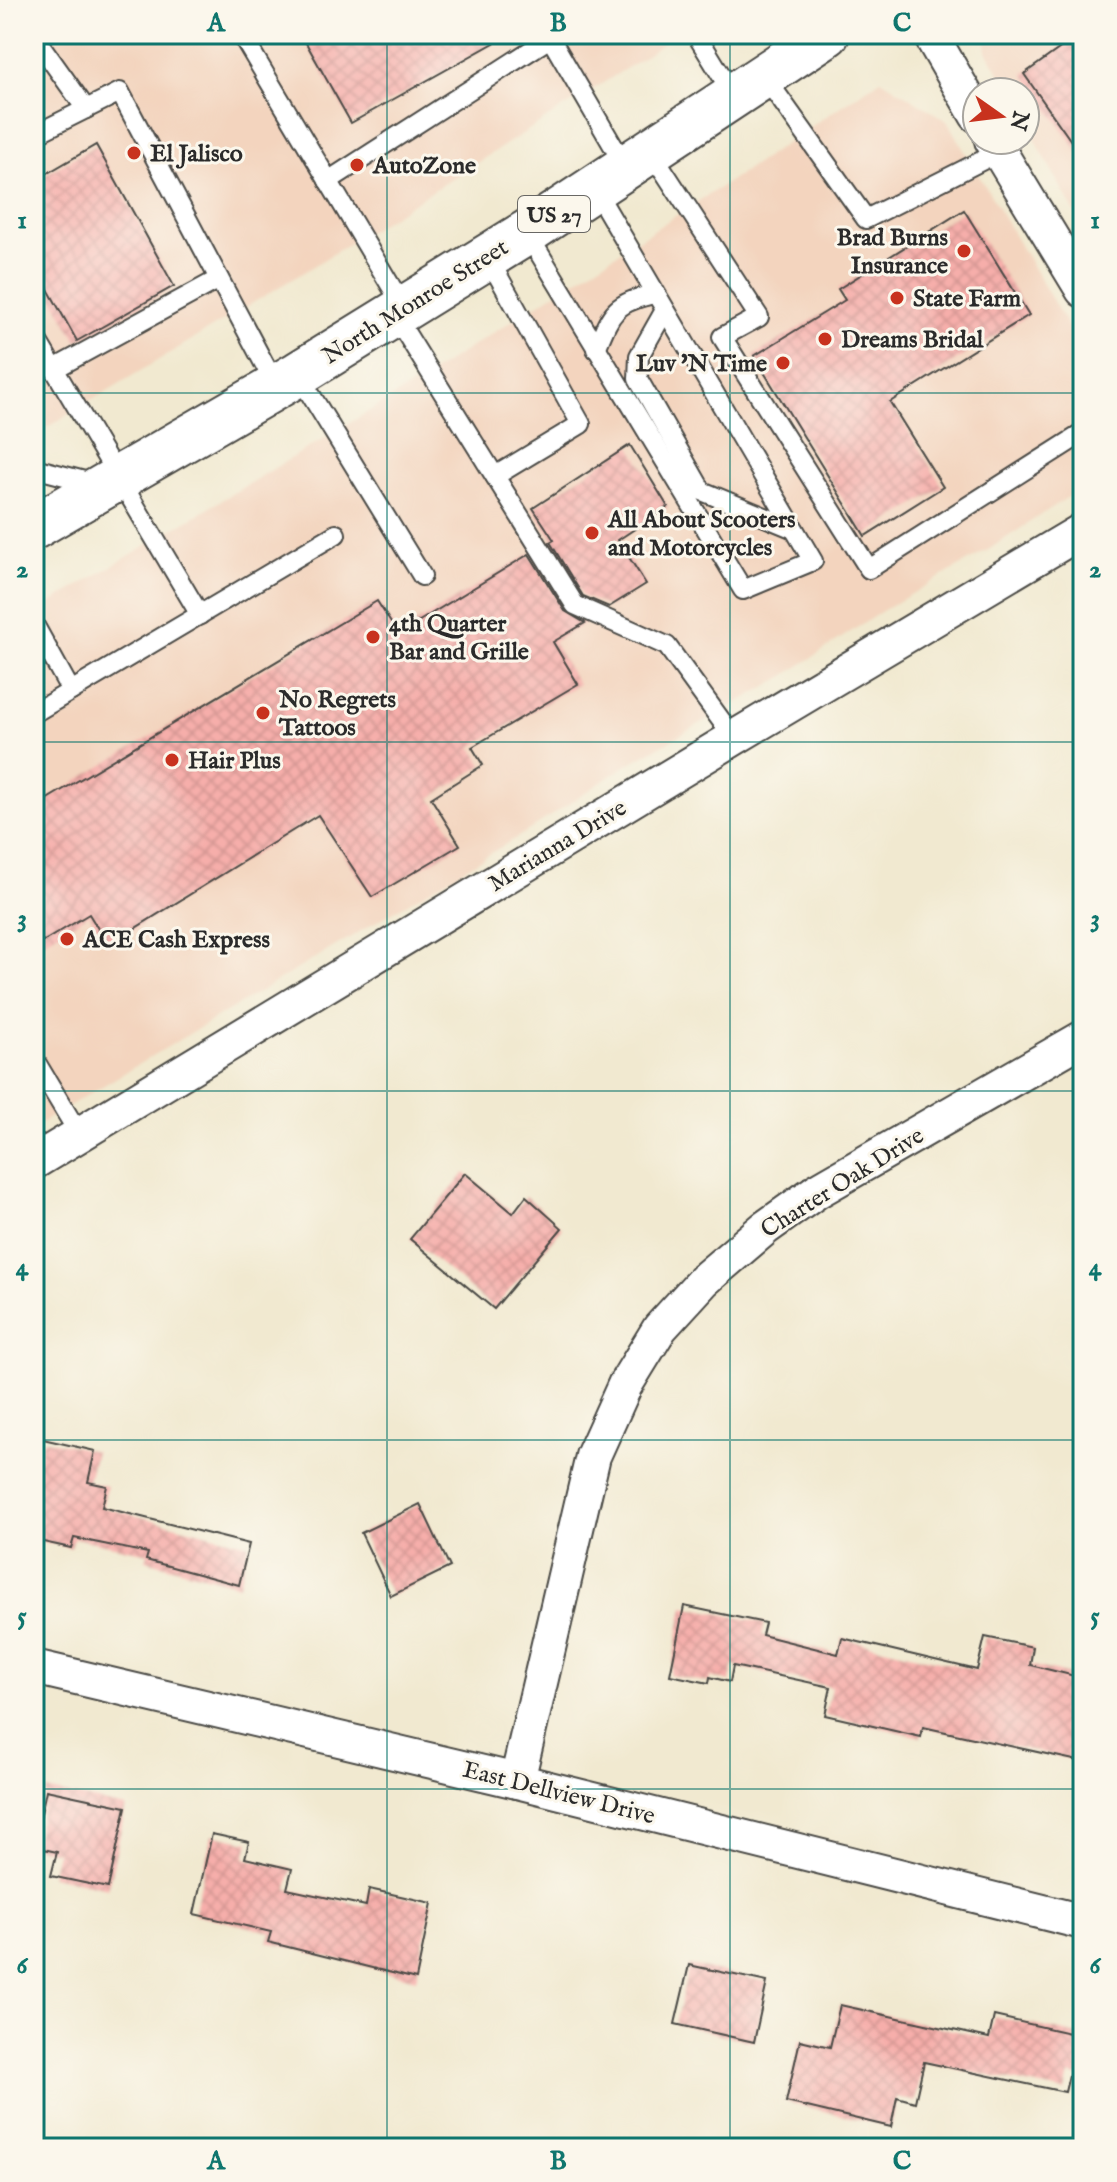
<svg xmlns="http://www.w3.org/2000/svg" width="1117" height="2182" viewBox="0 0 1117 2182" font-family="'IM FELL English',serif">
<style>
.built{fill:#f3d4be}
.building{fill:url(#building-cross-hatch)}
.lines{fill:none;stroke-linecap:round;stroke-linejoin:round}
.lane-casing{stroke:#494844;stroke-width:22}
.street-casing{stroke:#494844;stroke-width:38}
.primary-casing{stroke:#494844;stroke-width:48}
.lane{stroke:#fff;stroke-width:18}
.street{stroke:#fff;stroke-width:34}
.primary{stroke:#fff;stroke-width:44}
.grid{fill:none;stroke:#0f766e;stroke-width:2;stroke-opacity:0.55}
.poi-dot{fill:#c8321e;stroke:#fbf7ec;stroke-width:3}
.labels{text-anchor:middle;stroke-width:6;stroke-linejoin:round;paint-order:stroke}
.shield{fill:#fbf7ec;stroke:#696865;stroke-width:2}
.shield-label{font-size:22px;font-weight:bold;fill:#2b2b2b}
.poi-label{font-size:24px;font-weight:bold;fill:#2b2b2b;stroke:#fbf7ec;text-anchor:start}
.street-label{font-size:24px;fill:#2b2b2b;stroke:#fbf7ec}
.neatline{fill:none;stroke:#0f766e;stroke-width:3}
.grid-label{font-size:26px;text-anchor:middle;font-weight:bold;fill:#0f766e}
</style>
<defs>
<pattern id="building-cross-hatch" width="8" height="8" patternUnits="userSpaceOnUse" patternTransform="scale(2)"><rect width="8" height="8" fill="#f6aeaa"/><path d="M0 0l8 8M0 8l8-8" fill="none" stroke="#d39692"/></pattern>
</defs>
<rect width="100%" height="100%" fill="#fbf7ec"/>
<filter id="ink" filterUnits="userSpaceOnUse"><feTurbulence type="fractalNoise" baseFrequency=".0125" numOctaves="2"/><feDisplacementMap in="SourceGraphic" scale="16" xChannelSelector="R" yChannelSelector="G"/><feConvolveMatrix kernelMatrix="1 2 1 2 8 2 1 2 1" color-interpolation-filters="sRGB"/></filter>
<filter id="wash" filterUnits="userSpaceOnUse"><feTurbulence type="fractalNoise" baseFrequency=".006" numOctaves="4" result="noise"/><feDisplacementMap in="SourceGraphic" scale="32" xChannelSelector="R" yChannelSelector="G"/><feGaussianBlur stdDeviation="1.8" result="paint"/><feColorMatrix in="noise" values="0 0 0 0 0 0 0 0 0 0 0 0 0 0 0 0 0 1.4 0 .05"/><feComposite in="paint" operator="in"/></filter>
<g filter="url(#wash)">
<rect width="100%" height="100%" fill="#f1e9d0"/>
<g class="built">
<path d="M34 34H676L641 59 304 272 41 431 34 432Z"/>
<path d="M985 34H1083V228L1025 121V92H1010L987 51Z"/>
<path d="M881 79 947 121 1083 352V487L988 550 882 611 783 677 627 765 526 832 34 1127V613L406 389 747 170Z"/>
</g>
<g id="blocks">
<g class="building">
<path d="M301 34H510L351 123Z"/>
<path d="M1080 34H1083V158L1024 74Z"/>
<path d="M96 145 174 286 77 341 34 264V181Z"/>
<path d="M964 210 1029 315 890 402 943 487 865 536 754 356 845 300 838 289Z"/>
<path d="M630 445 668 507 618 540 646 584 609 607 583 596 550 542 554 540 533 508Z"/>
<path d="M529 554 565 611 585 623 553 642 578 684 472 747 483 765 431 798 460 845 372 897 318 815 108 945 89 914 34 947V807L377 601 398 634Z"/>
<path d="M465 1173 513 1213 526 1196 562 1228 494 1309 410 1239Z"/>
<path d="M43 1439 95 1451 88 1482 107 1486 102 1507 249 1544 239 1585 146 1560 148 1553 74 1538 71 1548 34 1540V1480Z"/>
<path d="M420 1504 450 1567 391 1596 361 1533Z"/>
<path d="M684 1606 765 1623 762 1635 838 1654 842 1638 977 1670 985 1637 1033 1647 1030 1665 1083 1678V1762L923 1727 921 1737 825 1715 831 1687 733 1666 730 1682 710 1677 709 1683 670 1675Z"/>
<path d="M46 1790 126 1807 108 1888 51 1876 57 1852 34 1847Z"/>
<path d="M212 1834 249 1842 245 1858 292 1869 287 1889 366 1906 369 1889 432 1903 416 1979 268 1942 271 1932 194 1914Z"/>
<path d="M689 1965 767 1982 754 2042 675 2024Z"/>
<path d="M840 2005 989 2038 994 2016 1083 2036V2078L1069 2075 1065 2092 924 2062 915 2102 897 2097 891 2127 786 2102 800 2040 830 2047Z"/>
</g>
</g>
</g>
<g filter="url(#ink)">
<use href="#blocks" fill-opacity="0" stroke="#494844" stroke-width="2"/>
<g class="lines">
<g class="lane-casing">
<g id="lane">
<path d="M241 34 404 308"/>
<path d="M548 34 626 168"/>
<path d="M696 34 734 96"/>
<path d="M34 36 86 109"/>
<path d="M764 76 866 219 999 152"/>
<path d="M34 135 120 92 276 386"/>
<path d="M650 150 759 317 722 337 869 569 1083 433"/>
<path d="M328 181 550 38"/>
<path d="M527 233 743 590 813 561 594 188"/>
<path d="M487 256 581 424 495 476"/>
<path d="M665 310 639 356 638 379 702 491 794 529"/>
<path d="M394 314 575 605 667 646 734 738"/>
<path d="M34 335 200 615"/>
<path d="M596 349C611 313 614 302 655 294"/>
<path d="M54 369 219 279"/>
<path d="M298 374 422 576"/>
<path d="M34 468 96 484"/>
<path d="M34 624 71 691"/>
<path d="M34 713 336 534"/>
<path d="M34 1059 79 1134"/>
</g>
</g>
<g class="street-casing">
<g id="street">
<path d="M930 34 977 115"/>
<path d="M992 140 1083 290"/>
<path d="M34 1162 734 738 1083 530"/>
<path d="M34 1667 517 1781 1083 1922"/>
<path d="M517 1781 593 1456 625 1385 660 1328 704 1280 765 1228 817 1191 1083 1038"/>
</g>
</g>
<g class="primary-casing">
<path id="primary" d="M34 527 298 374 526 233 827 34"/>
</g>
<use href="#lane" class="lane"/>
<use href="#street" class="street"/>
<use href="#primary" class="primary"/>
</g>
</g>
<path class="grid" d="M387 34V2148M730 34V2148M34 393H1083M34 742H1083M34 1091H1083M34 1440H1083M34 1789H1083"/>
<g class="poi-dot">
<circle cx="134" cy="153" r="8"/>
<circle cx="357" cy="165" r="8"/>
<circle cx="964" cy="251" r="8"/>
<circle cx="897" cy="298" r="8"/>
<circle cx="825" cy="339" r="8"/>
<circle cx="783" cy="363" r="8"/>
<circle cx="592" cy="533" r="8"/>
<circle cx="373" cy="637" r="8"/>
<circle cx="263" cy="713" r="8"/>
<circle cx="172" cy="760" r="8"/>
<circle cx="67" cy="939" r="8"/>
</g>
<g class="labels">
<rect class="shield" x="518" y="196" width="72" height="36" rx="6"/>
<g class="shield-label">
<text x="554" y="222">US 27</text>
</g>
<g class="poi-label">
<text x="150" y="161">El Jalisco</text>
<text x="373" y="173">AutoZone</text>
<text x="948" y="245" text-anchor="end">Brad Burns<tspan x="948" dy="28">Insurance</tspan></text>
<text x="913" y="306">State Farm</text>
<text x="841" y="347">Dreams Bridal</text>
<text x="767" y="371" text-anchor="end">Luv 'N Time</text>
<text x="608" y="527">All About Scooters<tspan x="608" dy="28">and Motorcycles</tspan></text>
<text x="389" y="631">4th Quarter<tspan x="389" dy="28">Bar and Grille</tspan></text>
<text x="279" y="707">No Regrets<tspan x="279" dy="28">Tattoos</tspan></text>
<text x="188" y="768">Hair Plus</text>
<text x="83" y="947">ACE Cash Express</text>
</g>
<g class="street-label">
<text transform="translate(415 301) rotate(-32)" y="8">North Monroe Street</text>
<text transform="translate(557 845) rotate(-31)" y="8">Marianna Drive</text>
<text transform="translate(842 1182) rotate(-32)" y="8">Charter Oak Drive</text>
<text transform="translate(559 1792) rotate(14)" y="8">East Dellview Drive</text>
</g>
</g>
<rect width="1117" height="2182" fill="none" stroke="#fbf7ec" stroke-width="88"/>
<g transform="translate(1001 116) rotate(104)"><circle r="38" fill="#fbf7ec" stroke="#a8a59f" stroke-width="2"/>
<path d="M0-6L14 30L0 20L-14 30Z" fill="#c8321e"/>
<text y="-12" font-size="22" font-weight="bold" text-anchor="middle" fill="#2b2b2b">N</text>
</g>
<rect x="44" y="44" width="1029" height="2094" class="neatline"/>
<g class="grid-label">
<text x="216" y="31">A</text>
<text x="558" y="31">B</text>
<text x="902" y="31">C</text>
<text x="22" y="228">1</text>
<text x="1095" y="228">1</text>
<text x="22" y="577">2</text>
<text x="1095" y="577">2</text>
<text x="22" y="926">3</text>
<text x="1095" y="926">3</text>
<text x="22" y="1275">4</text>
<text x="1095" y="1275">4</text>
<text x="22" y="1624">5</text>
<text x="1095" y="1624">5</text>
<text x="22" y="1973">6</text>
<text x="1095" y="1973">6</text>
<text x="216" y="2169">A</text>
<text x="558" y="2169">B</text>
<text x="902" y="2169">C</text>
</g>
</svg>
